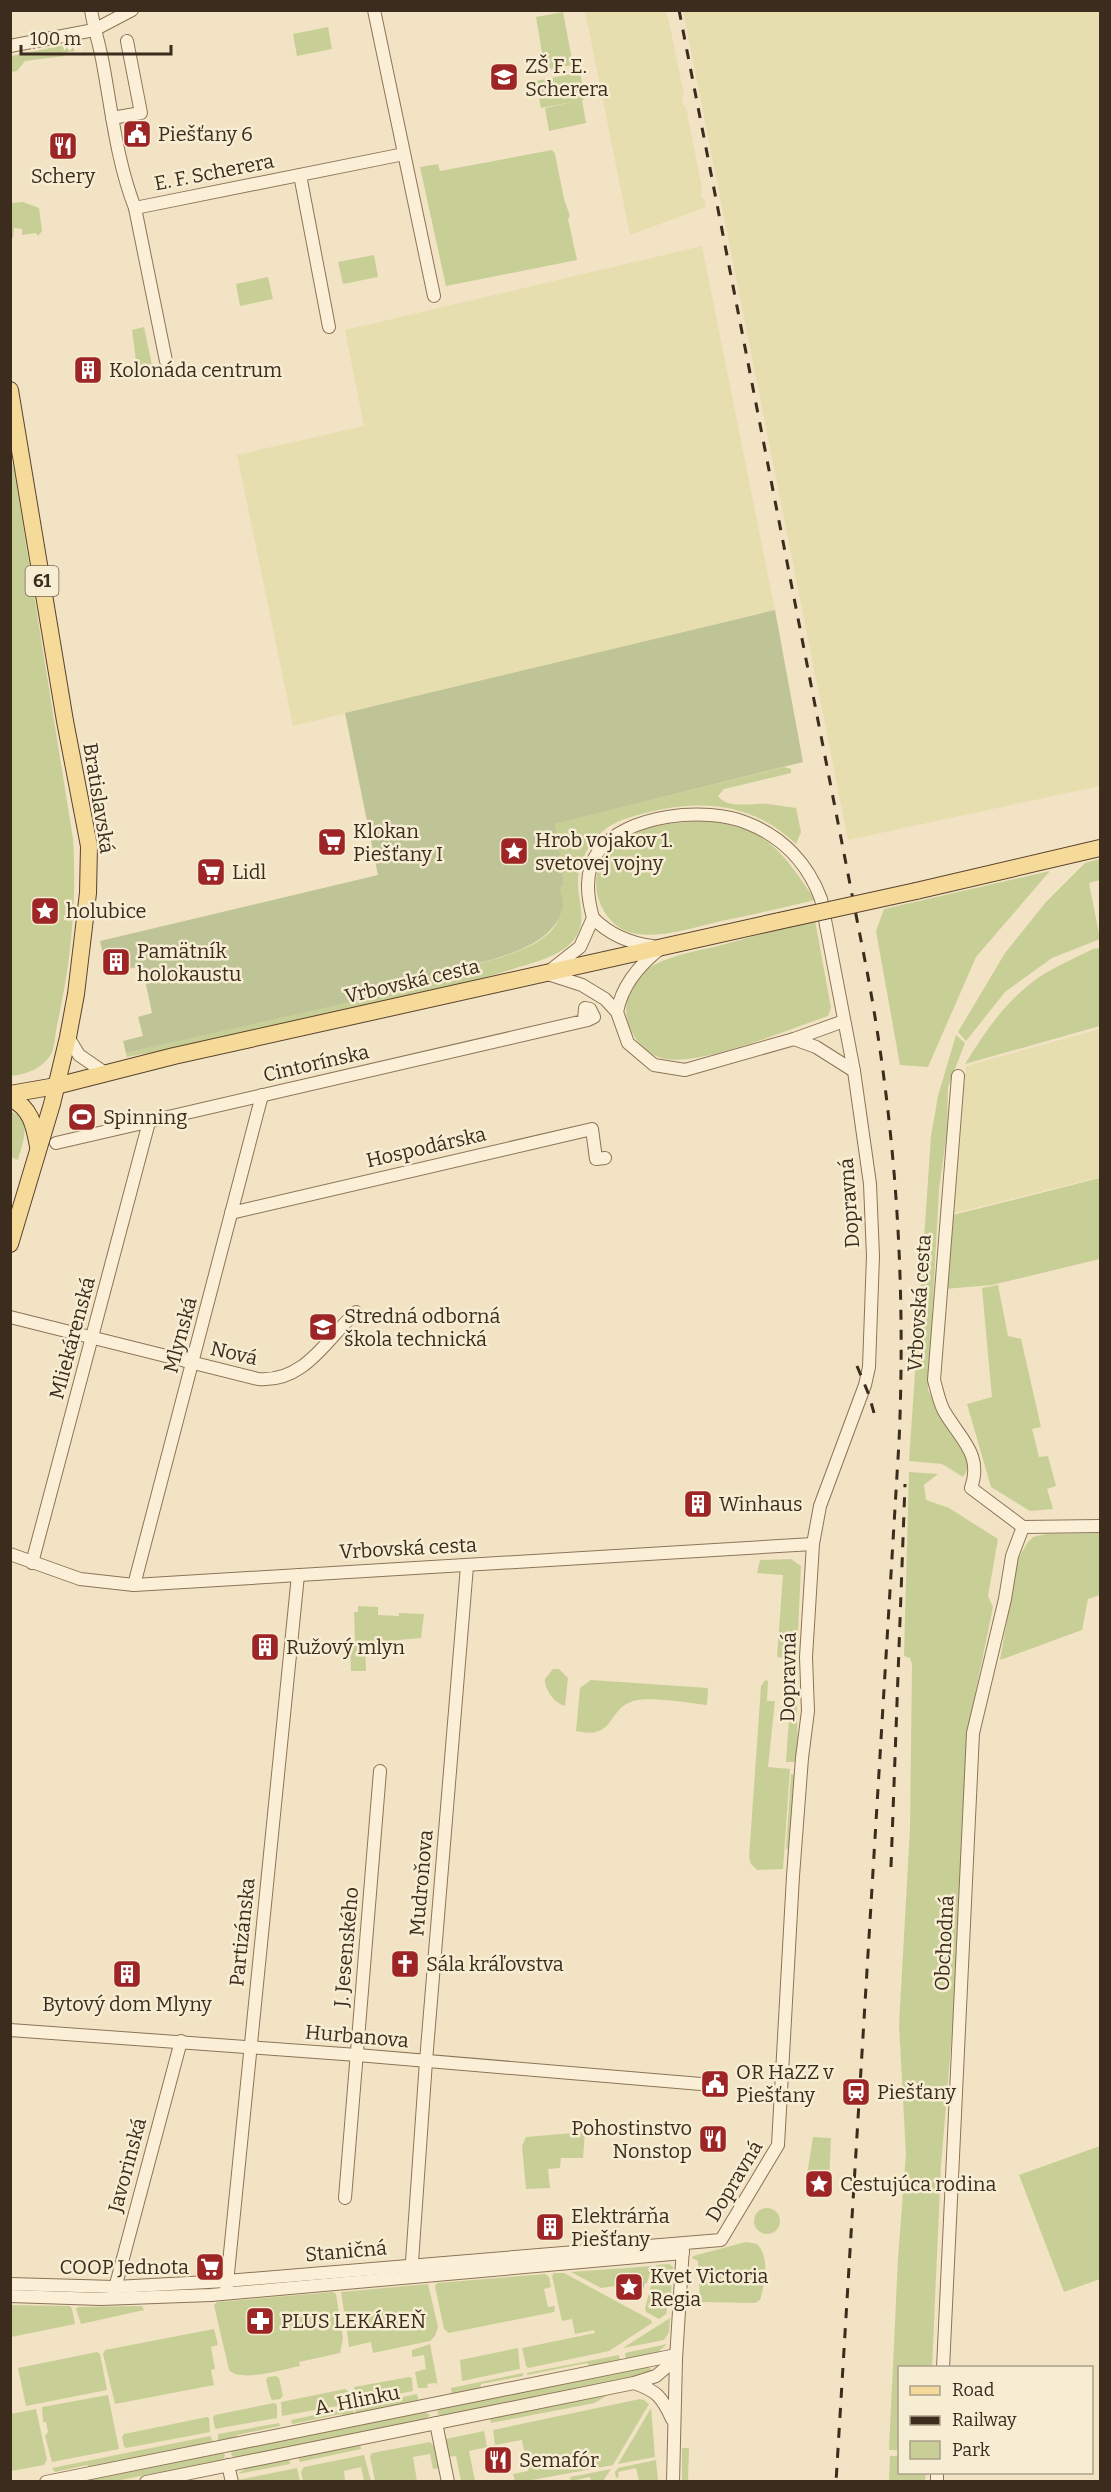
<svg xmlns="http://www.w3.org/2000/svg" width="1111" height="2492" viewBox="0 0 1111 2492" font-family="Bitter,serif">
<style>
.farmland{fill:#e7deb0}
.green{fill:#c8cf96}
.cemetery{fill:#bec496}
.water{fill:#a5c3bb;stroke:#6b9289;stroke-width:1.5}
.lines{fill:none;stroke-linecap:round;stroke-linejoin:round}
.minor-casing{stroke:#8c7458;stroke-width:14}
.major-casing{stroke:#5a422d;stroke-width:18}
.minor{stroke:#fbf0d7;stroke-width:12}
.major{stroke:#f6da99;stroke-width:16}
.rail{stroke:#3b2c1d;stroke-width:3;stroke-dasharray:10 10;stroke-linecap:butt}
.major-bridge-casing{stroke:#5a422d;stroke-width:18;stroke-linecap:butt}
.major-bridge{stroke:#f6da99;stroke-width:16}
.labels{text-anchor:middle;stroke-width:5;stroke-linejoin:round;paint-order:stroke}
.shield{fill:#f7edd3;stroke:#736654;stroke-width:1.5}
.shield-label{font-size:18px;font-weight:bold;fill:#3b2c1d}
.poi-label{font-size:20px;fill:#3b2c1d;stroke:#f7edd3;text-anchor:start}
.street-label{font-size:20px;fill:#3b2c1d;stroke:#f7edd3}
</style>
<rect width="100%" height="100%" fill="#f1e3c3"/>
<g class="farmland">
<path d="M585 11H665L668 17 684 95 682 99 683 105 686 107 702 188 701 197 704 199 706 207 630 235Z"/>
<path d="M683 11H1100V786L848 840Z"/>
<path d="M702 246 775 610 293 726 237 455 364 426 345 330Z"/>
<path d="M1100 1029V1177L950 1214 966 1066Z"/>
</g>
<g class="green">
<path d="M563 12 573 65 545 70 536 17Z"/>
<path d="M328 27 332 49 297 56 293 34Z"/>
<path d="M75 43 76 51 66 52 64 56 25 61 17 71 11 72V56Z"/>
<path d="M580 72 585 99 582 100 586 123 549 131 545 108 577 101 541 108 536 81Z"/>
<path d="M552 150 555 154 564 199 570 216 568 219 577 260 446 286 420 167 438 164 440 171Z"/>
<path d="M23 202 39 208 42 231 38 236 36 233 22 235V229L14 228 13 238 11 237V203Z"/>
<path d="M374 255 378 277 343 284 338 262Z"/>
<path d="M268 277 273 299 240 306 236 284Z"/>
<path d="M144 327 152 365 137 369 132 330Z"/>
<path d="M10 458 14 469 73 839C77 902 71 963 57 1025 55 1034 55 1049 50 1056 40 1070 26 1074 11 1076Z"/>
<path d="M784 767 791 769V773L724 789 718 796C729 810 751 802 768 804 777 805 787 807 796 808L801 832 796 844C746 796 684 799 622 820 597 829 578 856 578 883 578 896 583 911 581 924 579 934 573 943 564 949 549 959 529 964 513 969 474 981 434 990 394 999 305 1019 217 1041 127 1057L126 1053 444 981 446 972C476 963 546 952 558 920 561 910 560 897 561 887L564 884 554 824Z"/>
<path d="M701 821C765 825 782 851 815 900 783 908 750 915 717 922 692 928 658 939 632 933 602 926 586 884 603 859 608 850 617 842 626 837 647 824 677 823 701 821Z"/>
<path d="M1100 859V880L1089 883 1100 939 1052 958 1005 992 966 1041 958 1032 1005 953 1046 902 1085 863Z"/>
<path d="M1050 871 976 957 928 1067 900 1065 876 931 884 909Z"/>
<path d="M815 920 831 1008 828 1016C790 1029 704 1065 666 1059 646 1056 632 1038 627 1019 624 1005 629 983 641 973 662 957 692 952 718 946 750 937 782 929 815 920Z"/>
<path d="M1100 948V1026L965 1064C986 1030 1009 996 1044 974 1059 965 1077 957 1093 949Z"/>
<path d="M956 1035 965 1043 948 1087 947 1131 939 1190 928 1390 942 1421 966 1452 969 1467 963 1477 942 1464 909 1461 931 1136 938 1096Z"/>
<path d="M10 1111C33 1119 23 1142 18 1160L11 1157Z"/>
<path d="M1100 1178V1259L992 1285 944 1289 949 1216Z"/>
<path d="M998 1285 1008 1336 1021 1339 1041 1427 1032 1429 1039 1457 1048 1456 1056 1486 1047 1489 1053 1509 1030 1511 991 1487 967 1404 992 1397 982 1288Z"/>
<path d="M909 1472 938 1474 924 1485 926 1500 949 1508 998 1539 988 1596 993 1607 969 1724 966 1751 954 2009 941 2166 932 2367 900 2368 899 2450H889L898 2258 906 2154 899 2025 910 1829 912 1664 910 1658 904 1656Z"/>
<path d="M1100 1533V1595L1088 1599 1082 1630 1000 1660 1018 1559 1028 1542 1033 1537 1046 1534Z"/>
<path d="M791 1559 801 1566 797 1655 795 1659 777 1657 783 1575 757 1573 760 1560Z"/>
<path d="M358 1606 378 1607V1615L399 1616V1613L424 1614 421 1638 365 1643 366 1671H351L350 1641H355L354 1612H358Z"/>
<path d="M553 1669H559L568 1678 565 1706C555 1704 544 1689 545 1679Z"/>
<path d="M591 1680 708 1688 707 1705C690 1703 648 1696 633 1701 606 1710 616 1740 576 1731L580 1688Z"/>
<path d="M765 1680 768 1681 767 1701H775L768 1767 790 1769 783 1869 757 1870 751 1864 749 1858 761 1686Z"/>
<path d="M791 1690 797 1693C796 1717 799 1739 797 1762H786Z"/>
<path d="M791 1774 796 1775 791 1845 786 1850Z"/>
<path d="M585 2132 583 2158H561L560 2168 548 2169 550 2188 526 2189 522 2146 526 2137Z"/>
<path d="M813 2137 831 2138 829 2182 806 2181Z"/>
<path d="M1100 2146V2279L1064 2292 1019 2175Z"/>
<circle cx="767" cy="2221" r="13"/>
<path d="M746 2242 757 2244C770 2257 765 2284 760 2300L755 2303 700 2302 698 2261 692 2258 693 2256Z"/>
<path d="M669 2264 673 2267 671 2293 666 2314 659 2319 646 2312 645 2309 656 2265Z"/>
<path d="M652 2266 647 2283 643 2284 637 2276 622 2281V2285L601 2288 571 2272Z"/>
<path d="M554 2273H564L651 2320 652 2323 609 2351 528 2368 526 2366 522 2348 595 2333 594 2330 575 2334 572 2319 562 2321 552 2276Z"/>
<path d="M545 2274 549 2277 551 2287 544 2289 548 2307 555 2306 554 2312 449 2333 444 2329 435 2286 437 2283Z"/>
<path d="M428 2284 438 2327 435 2336 430 2341 373 2353 371 2342 349 2347 346 2323 380 2314 379 2311 345 2318 341 2292Z"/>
<path d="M333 2292 336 2294 343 2338 340 2353 299 2362 300 2366C284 2369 241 2383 229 2370L214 2305 217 2302Z"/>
<path d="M10 2305 70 2306 72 2309 75 2324 11 2337Z"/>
<path d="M142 2306 144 2310 81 2324 76 2309 78 2307Z"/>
<path d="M670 2318 669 2332 664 2340 623 2348Z"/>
<path d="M214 2329 218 2345 211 2347 215 2369 211 2370 214 2385 115 2404 103 2354 105 2350Z"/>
<path d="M430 2344 438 2386 436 2383 427 2384 428 2388H418L415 2372 426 2369 424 2355 412 2357V2350Z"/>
<path d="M667 2344 657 2353 626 2359 625 2353Z"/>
<path d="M518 2348 520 2369 462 2381 460 2360Z"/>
<path d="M97 2352 100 2354 107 2390 26 2406 18 2368Z"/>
<path d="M619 2355 620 2361 591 2367 587 2363 527 2375V2373Z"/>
<path d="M647 2367 652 2369 651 2374 442 2417 437 2413 440 2408Z"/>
<path d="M523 2373V2376L481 2384 480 2390 452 2395 451 2388Z"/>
<path d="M276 2376 279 2378 283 2396 280 2399 273 2400 271 2399 266 2380 268 2377Z"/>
<path d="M409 2377 412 2378 413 2391 357 2402 354 2400V2387Z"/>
<path d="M345 2389 348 2391 350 2401 348 2404 282 2416 281 2402Z"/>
<path d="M417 2394 419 2402 356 2415 355 2407Z"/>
<path d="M609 2394 595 2403 491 2423 490 2418Z"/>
<path d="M108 2395 119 2449 52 2462 45 2436 48 2432 46 2422H43L42 2407Z"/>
<path d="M640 2399 644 2400 649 2404 613 2465 527 2481H515L513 2474 528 2471 522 2440 495 2445 493 2430Z"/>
<path d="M274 2403 277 2405V2418L215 2429 213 2417 215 2415Z"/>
<path d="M352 2407 354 2415 346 2417 341 2414 292 2424 291 2420Z"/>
<path d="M651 2408 655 2457 618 2464Z"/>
<path d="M36 2409 47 2460 44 2465 11 2471V2414Z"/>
<path d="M425 2412 430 2415 426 2420 234 2458 231 2454 232 2450Z"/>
<path d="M207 2417 209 2418 210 2432 126 2448 124 2446 122 2437 124 2434Z"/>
<path d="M279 2423 280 2426 237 2435 236 2438 218 2442V2434Z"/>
<path d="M484 2431 487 2447 469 2451 475 2481H461L456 2456 447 2457 446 2439Z"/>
<path d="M210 2436 214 2443 91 2469 87 2465 55 2472 52 2468Z"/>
<path d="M430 2442 435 2447 439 2468 433 2469 430 2454 413 2457 417 2481H375L370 2456 372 2453Z"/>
<path d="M360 2443 361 2449 300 2462 298 2456Z"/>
<path d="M682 2448H689L688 2481H682Z"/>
<path d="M222 2452 225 2455 223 2460 116 2481 75 2482Z"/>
<path d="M364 2455 371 2481H364L361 2467 344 2471 345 2481H303L301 2472 304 2467Z"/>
<path d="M890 2456H899L900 2472 926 2473 925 2481H889Z"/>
<path d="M289 2458 290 2464 238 2474 248 2466Z"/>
<path d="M656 2460 658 2481H639L636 2468 618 2472 619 2477 616 2478 615 2472 618 2468Z"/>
<path d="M297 2468 300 2481H238V2480Z"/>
<path d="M611 2469 603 2481H591L590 2477 571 2481 570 2477Z"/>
</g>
<path class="cemetery" d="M775 610 803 762 555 824 564 884 561 887C560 894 563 900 563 905 556 951 483 961 447 971L449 979 445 981 126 1053 123 1041 143 1036 138 1017 152 1013 142 966 128 969 124 955 104 959 100 941 378 875 345 713Z"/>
<circle class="water" cx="632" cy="2285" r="11"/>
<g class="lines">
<g class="minor-casing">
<g id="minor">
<path d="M91 10C94 29 100 46 103 64 112 113 117 162 135 208L404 154"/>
<path d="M374 10 434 296"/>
<path d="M10 46 94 30 132 10"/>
<path d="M112 118 141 113 127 41"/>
<path d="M300 175 329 327"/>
<path d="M135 208 166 361"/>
<path d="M593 918C610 935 629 943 652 946"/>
<path d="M552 969 580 947 593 918"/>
<path d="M548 974 582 985 605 999 617 1012 628 1043 654 1065 685 1070 794 1039 844 1021"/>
<path d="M617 1012C622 985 639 965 661 948"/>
<path d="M68 1037 79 1055 105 1073"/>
<path d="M794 1039 816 1047 854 1071"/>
<path d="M958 1076 934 1380C937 1390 939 1402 944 1411 960 1439 983 1454 971 1488L1023 1527 1100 1526"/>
<path d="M56 1143 588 1020 594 1017 590 1009 585 1008 584 1021"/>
<path d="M231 1213 592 1129 596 1159 605 1158"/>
<path d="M10 1317 258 1379C304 1383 326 1340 356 1312"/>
<path d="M10 1554 80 1579 134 1585 813 1544"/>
<path d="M32 1563 149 1122"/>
<path d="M134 1585 262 1095"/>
<path d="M10 2030 357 2055 701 2084"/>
<path d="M345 2198 380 1771"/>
<path d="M411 2276 426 2061 467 1566"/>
<path d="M10 2284 115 2287 226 2281 721 2240 778 2145 793 1876 802 1758 808 1711 806 1657 813 1544 820 1506 865 1385 869 1367 873 1256 870 1184 854 1071 821 899C808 864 783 837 747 823 707 806 625 814 598 852 584 872 587 896 593 918"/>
<path d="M114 2292 181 2041"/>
<path d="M226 2293 298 1575"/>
<path d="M10 2296 101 2299 211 2295 683 2253"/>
<path d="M943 2368 973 1733 1005 1599 1012 1556 1023 1527"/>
<path d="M634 2383C657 2391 662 2397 672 2419"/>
<path d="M436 2423 448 2482"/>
<path d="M228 2465 232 2482"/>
<path d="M46 2482 676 2355"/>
<path d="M146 2482 634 2383 656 2376 676 2359"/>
<path d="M673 2482 676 2359 683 2247"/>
<path d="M937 2482V2472"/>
</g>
</g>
<g class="major-casing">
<g id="major">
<path d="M10 390 65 721 89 846 88 893 76 994 68 1037 52 1104 10 1244"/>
<path d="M916 891 1100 848"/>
<path d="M10 1094 56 1086 174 1056 779 921"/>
<path d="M10 1098C31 1108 34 1125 38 1146"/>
</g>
</g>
<use href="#minor" class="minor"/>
<use href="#major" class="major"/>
<g class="rail">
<path d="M679 10 867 971C896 1127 906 1283 899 1442L836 2482"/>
<path d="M857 1366 869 1395 876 1420"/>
<path d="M891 1867 905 1484"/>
</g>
<g class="major-bridge-casing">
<path id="major-bridge" d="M779 921 916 891"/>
</g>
<use href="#major-bridge" class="major-bridge"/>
</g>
<defs>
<g id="school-square" transform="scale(1.5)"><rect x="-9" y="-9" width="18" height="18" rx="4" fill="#9e2525" stroke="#f7edd3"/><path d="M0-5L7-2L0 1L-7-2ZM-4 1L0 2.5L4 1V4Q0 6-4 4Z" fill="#fff"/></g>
<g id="civic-square" transform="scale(1.5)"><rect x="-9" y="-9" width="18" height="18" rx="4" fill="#9e2525" stroke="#f7edd3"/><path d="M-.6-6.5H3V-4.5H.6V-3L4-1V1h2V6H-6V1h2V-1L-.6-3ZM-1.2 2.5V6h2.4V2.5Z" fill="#fff"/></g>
<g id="restaurant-square" transform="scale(1.5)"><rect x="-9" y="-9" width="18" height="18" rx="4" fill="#9e2525" stroke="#f7edd3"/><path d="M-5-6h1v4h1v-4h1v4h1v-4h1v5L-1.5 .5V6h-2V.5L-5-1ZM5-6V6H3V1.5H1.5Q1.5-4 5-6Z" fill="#fff"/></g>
<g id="building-square" transform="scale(1.5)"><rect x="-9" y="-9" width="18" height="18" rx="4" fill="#9e2525" stroke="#f7edd3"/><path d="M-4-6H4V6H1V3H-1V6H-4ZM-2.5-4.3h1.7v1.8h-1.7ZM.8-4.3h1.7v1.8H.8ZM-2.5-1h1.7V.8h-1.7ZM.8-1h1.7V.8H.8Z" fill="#fff"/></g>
<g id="supermarket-square" transform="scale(1.5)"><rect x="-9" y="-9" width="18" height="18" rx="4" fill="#9e2525" stroke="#f7edd3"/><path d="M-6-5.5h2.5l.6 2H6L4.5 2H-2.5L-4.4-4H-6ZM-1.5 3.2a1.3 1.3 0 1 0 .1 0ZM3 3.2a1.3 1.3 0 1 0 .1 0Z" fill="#fff"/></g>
<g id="sight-square" transform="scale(1.5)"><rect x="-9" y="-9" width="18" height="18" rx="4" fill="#9e2525" stroke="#f7edd3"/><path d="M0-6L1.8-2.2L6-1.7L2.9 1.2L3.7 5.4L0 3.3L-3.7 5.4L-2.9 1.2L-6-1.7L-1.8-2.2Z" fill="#fff"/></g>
<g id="stadium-square" transform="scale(1.5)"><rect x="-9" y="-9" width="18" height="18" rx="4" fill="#9e2525" stroke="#f7edd3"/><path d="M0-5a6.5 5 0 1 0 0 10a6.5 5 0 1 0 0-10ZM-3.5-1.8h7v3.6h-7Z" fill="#fff"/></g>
<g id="church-square" transform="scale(1.5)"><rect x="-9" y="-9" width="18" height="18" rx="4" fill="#9e2525" stroke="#f7edd3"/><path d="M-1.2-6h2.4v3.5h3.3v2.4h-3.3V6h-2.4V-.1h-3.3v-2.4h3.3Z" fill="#fff"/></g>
<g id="station-square" transform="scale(1.5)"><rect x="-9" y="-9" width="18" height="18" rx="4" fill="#9e2525" stroke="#f7edd3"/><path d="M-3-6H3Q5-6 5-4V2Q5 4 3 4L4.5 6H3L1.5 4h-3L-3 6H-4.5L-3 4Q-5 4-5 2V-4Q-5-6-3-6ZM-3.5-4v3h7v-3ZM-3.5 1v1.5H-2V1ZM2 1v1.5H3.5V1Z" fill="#fff"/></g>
<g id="pharmacy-square" transform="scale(1.5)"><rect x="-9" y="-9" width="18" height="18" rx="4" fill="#9e2525" stroke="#f7edd3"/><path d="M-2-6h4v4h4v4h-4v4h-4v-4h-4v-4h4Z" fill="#fff"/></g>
</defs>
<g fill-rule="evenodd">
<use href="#school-square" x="504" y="77"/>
<use href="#civic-square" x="137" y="134"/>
<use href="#restaurant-square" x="63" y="146"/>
<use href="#building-square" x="88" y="370"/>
<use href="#supermarket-square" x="332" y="842"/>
<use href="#sight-square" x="514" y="851"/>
<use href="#supermarket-square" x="211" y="872"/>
<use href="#sight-square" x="45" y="911"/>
<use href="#building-square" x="116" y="962"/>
<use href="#stadium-square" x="82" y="1117"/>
<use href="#school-square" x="323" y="1327"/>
<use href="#building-square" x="698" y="1504"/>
<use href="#building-square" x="265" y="1647"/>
<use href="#church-square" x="405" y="1964"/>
<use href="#building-square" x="127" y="1974"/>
<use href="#civic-square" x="715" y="2084"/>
<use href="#station-square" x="856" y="2092"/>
<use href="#restaurant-square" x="713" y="2139"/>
<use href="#sight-square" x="819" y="2184"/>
<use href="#building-square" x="550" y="2227"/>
<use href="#supermarket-square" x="210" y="2267"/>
<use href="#sight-square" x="629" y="2287"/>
<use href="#pharmacy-square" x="260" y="2321"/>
<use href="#restaurant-square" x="498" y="2460"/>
</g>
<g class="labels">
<rect class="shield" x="25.5" y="566" width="33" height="30" rx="4.5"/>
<g class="shield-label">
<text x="42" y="587">61</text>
</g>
<g class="poi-label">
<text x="525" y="73">ZŠ F. E.<tspan x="525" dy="23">Scherera</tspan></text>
<text x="158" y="141">Piešťany 6</text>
<text x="63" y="183" text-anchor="middle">Schery</text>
<text x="109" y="377">Kolonáda centrum</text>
<text x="353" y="838">Klokan<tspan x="353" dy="23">Piešťany I</tspan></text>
<text x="535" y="847">Hrob vojakov 1.<tspan x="535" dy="23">svetovej vojny</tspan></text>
<text x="232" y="879">Lidl</text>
<text x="66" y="918">holubice</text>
<text x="137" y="958">Pamätník<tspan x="137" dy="23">holokaustu</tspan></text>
<text x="103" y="1124">Spinning</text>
<text x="344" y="1323">Stredná odborná<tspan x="344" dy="23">škola technická</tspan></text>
<text x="719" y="1511">Winhaus</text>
<text x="286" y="1654">Ružový mlyn</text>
<text x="426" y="1971">Sála kráľovstva</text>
<text x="127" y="2011" text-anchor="middle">Bytový dom Mlyny</text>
<text x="736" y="2079">OR HaZZ v<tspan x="736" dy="23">Piešťany</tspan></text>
<text x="877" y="2099">Piešťany</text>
<text x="692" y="2135" text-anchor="end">Pohostinstvo<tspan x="692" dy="23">Nonstop</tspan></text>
<text x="840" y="2191">Cestujúca rodina</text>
<text x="571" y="2223">Elektrárňa<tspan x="571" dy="23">Piešťany</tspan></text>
<text x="189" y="2274" text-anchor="end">COOP Jednota</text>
<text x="650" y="2283">Kvet Victoria<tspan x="650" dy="23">Regia</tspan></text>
<text x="281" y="2328">PLUS LEKÁREŇ</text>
<text x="519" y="2467">Semafór</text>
</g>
<g class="street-label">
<text transform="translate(214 172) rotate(-11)" y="7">E. F. Scherera</text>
<text transform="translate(99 798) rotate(81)" y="7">Bratislavská</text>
<text transform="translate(412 981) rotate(-13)" y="7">Vrbovská cesta</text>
<text transform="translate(316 1063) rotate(-13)" y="7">Cintorínska</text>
<text transform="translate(426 1147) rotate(-13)" y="7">Hospodárska</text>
<text transform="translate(849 1203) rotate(-94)" y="7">Dopravná</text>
<text transform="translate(919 1303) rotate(-86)" y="7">Vrbovská cesta</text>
<text transform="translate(180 1335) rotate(-75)" y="7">Mlynská</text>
<text transform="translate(72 1338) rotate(-75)" y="7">Mliekárenská</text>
<text transform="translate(234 1353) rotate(13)" y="7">Nová</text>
<text transform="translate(408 1548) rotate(-3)" y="7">Vrbovská cesta</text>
<text transform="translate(788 1677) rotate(-89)" y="7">Dopravná</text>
<text transform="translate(421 1883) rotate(-85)" y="7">Mudroňova</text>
<text transform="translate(242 1932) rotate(-84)" y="7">Partizánska</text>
<text transform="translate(944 1943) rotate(-87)" y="7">Obchodná</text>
<text transform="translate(346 1947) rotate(-85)" y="7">J. Jesenského</text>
<text transform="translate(357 2036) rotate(5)" y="7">Hurbanova</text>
<text transform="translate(127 2165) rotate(-75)" y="7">Javorinská</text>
<text transform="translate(734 2181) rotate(-59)" y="7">Dopravná</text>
<text transform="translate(346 2251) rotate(-5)" y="7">Staničná</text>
<text transform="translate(357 2400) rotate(-11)" y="7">A. Hlinku</text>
</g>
</g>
<rect width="1111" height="2492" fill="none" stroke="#3b2c1d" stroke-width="24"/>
<rect x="898" y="2366" width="195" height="108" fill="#f7edd3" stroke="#aca08a" stroke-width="1.5"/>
<rect x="910" y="2386" width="30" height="9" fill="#f6da99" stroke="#aca08a" stroke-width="1.5"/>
<text x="952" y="2396" font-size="18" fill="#3b2c1d">Road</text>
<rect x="910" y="2416" width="30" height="9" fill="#3b2c1d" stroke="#aca08a" stroke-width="1.5"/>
<text x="952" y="2426" font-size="18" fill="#3b2c1d">Railway</text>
<rect x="910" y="2441" width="30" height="18" fill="#c8cf96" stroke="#aca08a" stroke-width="1.5"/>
<text x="952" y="2456" font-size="18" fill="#3b2c1d">Park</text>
<path d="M21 45v9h150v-9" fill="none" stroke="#3b2c1d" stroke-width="3"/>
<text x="30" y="45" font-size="18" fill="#3b2c1d" stroke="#f7edd3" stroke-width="4.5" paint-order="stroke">100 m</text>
</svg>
